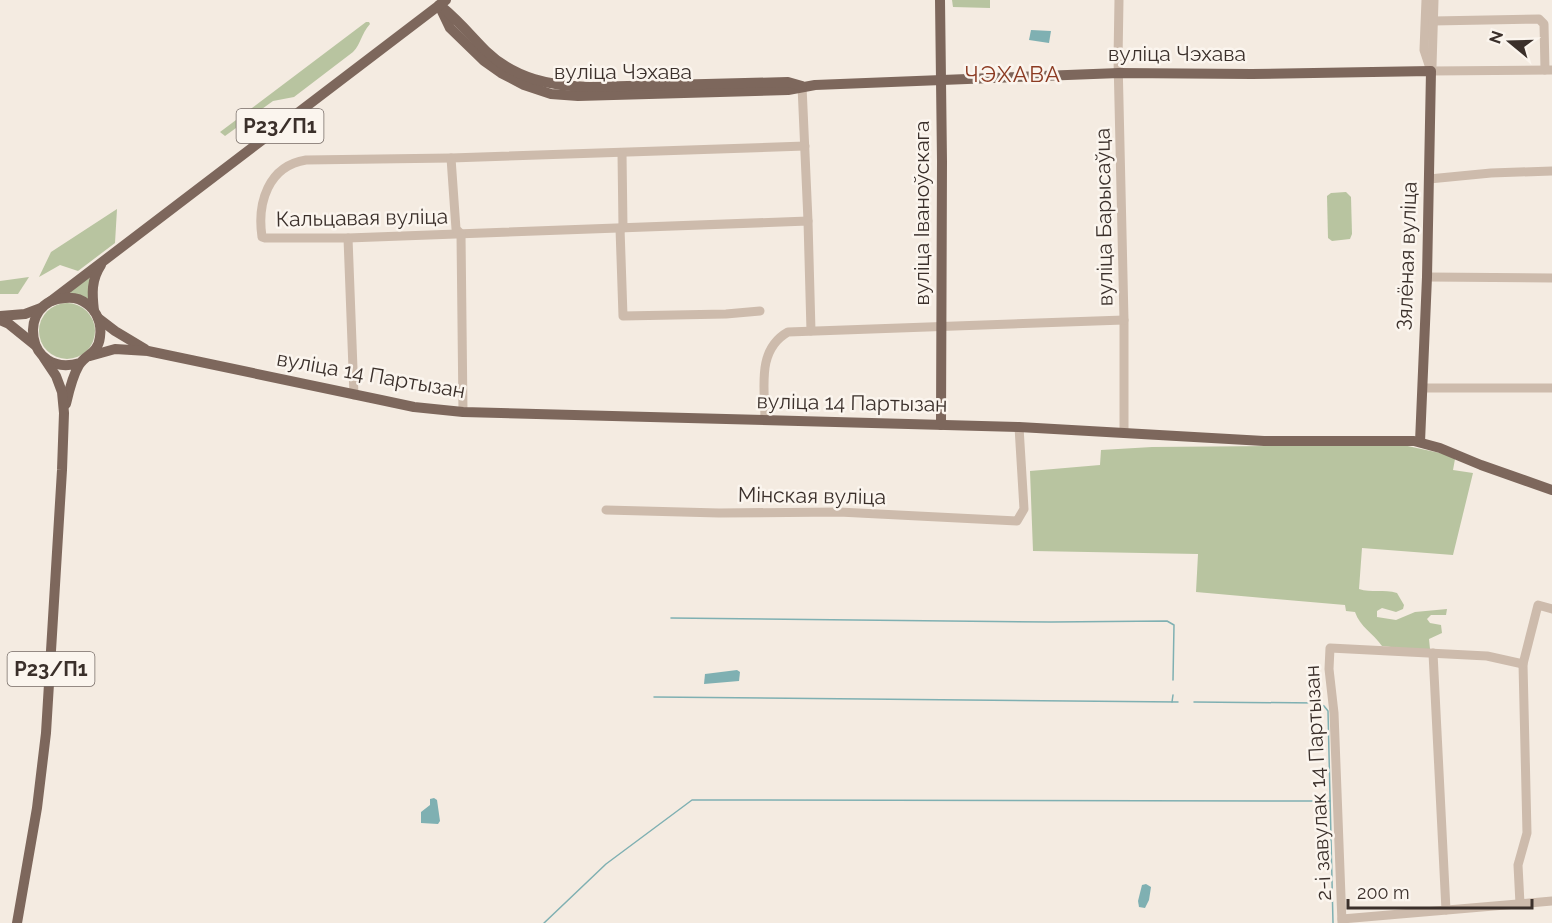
<svg xmlns="http://www.w3.org/2000/svg" width="1552" height="923" viewBox="0 0 1552 923" font-family="Raleway,sans-serif">
<style>
.green{fill:#b8c4a0}
.water{fill:#7fb0b2}
.lines{fill:none;stroke-linecap:round;stroke-linejoin:round}
.stream{stroke:#7fb0b2;stroke-width:1.5}
.minor{stroke:#cdbbac;stroke-width:9}
.major{stroke:#7d675c;stroke-width:10}
.labels{text-anchor:middle;stroke-width:5;stroke-linejoin:round;paint-order:stroke}
.shield{fill:#fbf5ee;stroke:#756b66;stroke-width:1.5}
.shield-label{font-size:20px;font-weight:bold;fill:#3b302b}
.street-label{font-size:21px;fill:#3b302b;stroke:#fbf5ee}
.neighbourhood-label{font-size:22px;letter-spacing:1.5px;fill:#8c3b22;stroke:#fbf5ee}
</style>
<rect width="100%" height="100%" fill="#f4ebe1"/>
<g class="green">
<path d="M952 0H990V8L953 7Z"/>
<path d="M366 22H369L370 24C361 34 361 44 353 52L294 97 273 101 225 136 220 132Z"/>
<path d="M1346 192 1351 197 1352 234 1350 239 1332 241 1328 238 1327 196 1331 193Z"/>
<path d="M117 209 115 243 78 271 60 265 39 277 51 252Z"/>
<path d="M29 277 18 294H0V281Z"/>
<path d="M90 277V301L69 292Z"/>
<circle cx="67" cy="331" r="28"/>
<path d="M1403 445 1449 455 1455 459 1453 470 1473 473 1453 555 1362 548 1359 589C1371 593 1384 589 1397 593L1404 605 1403 609 1396 612 1382 608 1377 611V617L1396 620 1415 612 1447 609 1446 615H1431L1427 619 1430 623 1441 625 1442 633 1429 639 1430 649 1427 651 1382 646C1373 633 1360 627 1355 612L1346 611 1345 605 1196 592 1198 554 1033 551 1030 471 1100 465 1101 450 1152 447Z"/>
</g>
<g class="water">
<path d="M1031 30 1051 31 1049 43 1029 40Z"/>
<path d="M737 670 740 672 739 681 704 684 705 674Z"/>
<path d="M434 798 437 800 440 821 438 824 421 823V812L430 805V799Z"/>
<path d="M1146 884 1151 887 1149 900 1145 908 1139 907 1138 901 1142 885Z"/>
</g>
<g class="lines">
<g class="stream">
<path d="M671 618 1051 622 1167 621 1174 625 1173 680"/>
<path d="M654 697 1178 702"/>
<path d="M1172 702 1173 695"/>
<path d="M1194 702 1317 703 1324 706 1328 711 1333 923"/>
<path d="M544 923 606 864 692 800 1330 801"/>
</g>
<g class="minor">
<path d="M1119 0 1118 59 1124 320V433"/>
<path d="M1426 0 1424 50 1431 71"/>
<path d="M1433 21 1539 19 1544 24 1545 70"/>
<path d="M1432 66 1434 0"/>
<path d="M1431 71 1552 70"/>
<path d="M802 86 808 221"/>
<path d="M805 146 451 158 306 160C268 166 257 203 262 237L265 238H348L808 221 811 331"/>
<path d="M622 153 623 228"/>
<path d="M451 158 456 229 461 234 463 412"/>
<path d="M1429 179 1491 173 1552 171"/>
<path d="M620 228 623 316 726 314 760 311"/>
<path d="M348 238 354 395"/>
<path d="M1427 277 1552 278"/>
<path d="M1423 388H1552"/>
<path d="M765 420C765 389 756 350 788 332L1124 320"/>
<path d="M606 510 719 513 839 512 1017 521 1024 509 1019 427"/>
<path d="M1433 653 1446 910"/>
<path d="M1520 904 1518 865 1527 833 1523 664 1538 605 1552 609"/>
<path d="M1342 919 1552 901"/>
<path d="M1342 923 1334 713 1329 669 1330 648 1487 656 1523 664"/>
</g>
<g class="major">
<path d="M940 0 942 161 941 425"/>
<path d="M439 5 450 28 484 61 501 73 524 85 551 94 578 96 788 90 815 85 1119 73 1252 74 1431 71 1427 277 1420 442"/>
<path d="M443 8C459 21 472 37 486 51 515 79 551 86 589 87L788 82 802 86"/>
<path d="M51 301 446 0"/>
<path d="M94 311C92 294 91 280 101 265"/>
<path d="M0 316 25 314 41 308"/>
<path d="M98 318 115 331 145 349"/>
<path d="M0 320 9 324 35 345"/>
<path d="M90 356 115 349 148 351 381 400 414 407 463 412 1019 427 1264 441H1414L1440 448 1481 465 1552 490"/>
<path d="M66 404C69 391 72 377 79 365 86 354 98 354 100 337 102 324 97 311 87 304 81 299 73 297 65 298 16 300 25 379 80 363"/>
<path d="M17 923 37 808 46 733 62 470 64 413 62 392 56 376 44 358"/>
</g>
</g>
<g class="labels">
<g class="shield">
<rect x="236.5" y="109" width="87" height="34" rx="4.5"/>
<rect x="7.5" y="652" width="87" height="34" rx="4.5"/>
</g>
<g class="shield-label">
<text x="280" y="133">Р23/П1</text>
<text x="51" y="676">Р23/П1</text>
</g>
<g class="street-label">
<text x="1177" y="61">вуліца Чэхава</text>
<text x="623" y="79">вуліца Чэхава</text>
<text transform="translate(922 213) rotate(-90)" y="7">вуліца Іваноўскага</text>
<text transform="translate(1104 217) rotate(-91)" y="7">вуліца Барысаўца</text>
<text transform="translate(362 218) rotate(-1)" y="7">Кальцавая вуліца</text>
<text transform="translate(1407 256) rotate(-88)" y="7">Зялёная вуліца</text>
<text transform="translate(371 375) rotate(10)" y="7">вуліца 14 Партызан</text>
<text transform="translate(852 403) rotate(1)" y="7">вуліца 14 Партызан</text>
<text transform="translate(812 496) rotate(1)" y="7">Мінская вуліца</text>
<text transform="translate(1318 783) rotate(-93)" y="7">2-і завулак 14 Партызан</text>
</g>
<g class="neighbourhood-label">
<text x="1013" y="82">ЧЭХАВА</text>
</g>
</g>
<g transform="translate(1510 42) rotate(289)" stroke="#fbf5ee" stroke-width="4.5" paint-order="stroke">
<path d="M0-4.5L10 22L0 15L-10 22Z" fill="#3b302b"/>
<text y="-9" font-size="16" font-weight="bold" text-anchor="middle" fill="#3b302b">N</text>
</g>
<path d="M1348 899v9h184v-9" fill="none" stroke="#3b302b" stroke-width="3"/>
<text x="1357" y="899" font-size="18" fill="#3b302b" stroke="#fbf5ee" stroke-width="4.5" paint-order="stroke">200 m</text>
</svg>
